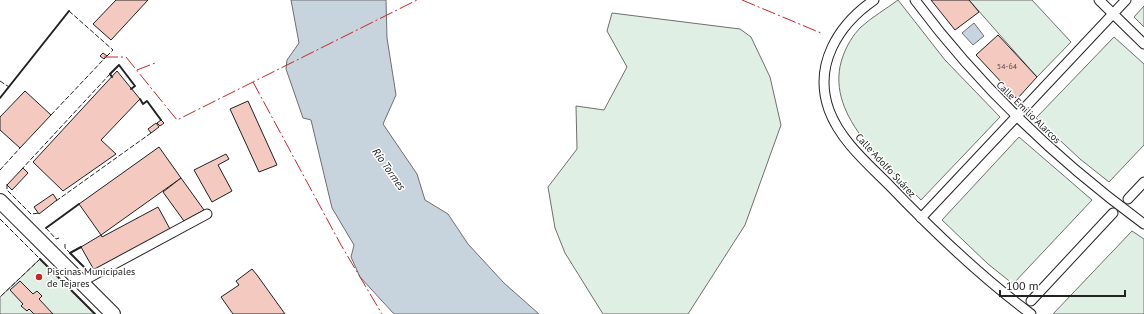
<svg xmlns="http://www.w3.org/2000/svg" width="1144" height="314" viewBox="0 0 1144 314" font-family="'PT Sans',sans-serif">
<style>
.green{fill:#e0efe3;stroke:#6f6f6f}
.water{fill:#c7d3dd;stroke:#6f6f6f}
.building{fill:#f3c9c0;stroke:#222}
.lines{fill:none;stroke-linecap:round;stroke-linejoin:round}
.minor-casing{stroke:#222;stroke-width:11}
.highway-casing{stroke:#222;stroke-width:16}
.minor{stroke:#fff;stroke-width:9}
.highway{stroke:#fff;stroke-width:14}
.fence{stroke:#222;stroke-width:1;stroke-dasharray:5 2;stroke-linecap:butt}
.wall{stroke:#222;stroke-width:2}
.power{stroke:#c62828;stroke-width:1;stroke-dasharray:14 3 2 3;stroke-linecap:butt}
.poi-dot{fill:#c62828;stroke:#fff;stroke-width:1.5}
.labels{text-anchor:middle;stroke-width:3;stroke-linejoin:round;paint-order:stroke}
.number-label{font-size:8px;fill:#564c4a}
.street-label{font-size:10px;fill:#222;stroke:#fff}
.poi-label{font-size:10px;fill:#222;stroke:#fff;text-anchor:start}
.water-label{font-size:11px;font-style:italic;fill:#222;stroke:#fff}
</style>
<rect width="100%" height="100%" fill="#fff"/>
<g class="green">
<path d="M898 0 945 60 1000 117 921 200C885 163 822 113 843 56 847 45 853 35 861 27 872 17 886 9 898 0Z"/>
<path d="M969 0H1032L1071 42 1037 77Z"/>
<path d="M1144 6V27L1134 17Z"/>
<path d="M612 13 740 29 751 37 770 77 781 125 745 225 688 314H603L565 253 555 228 548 187 577 149 576 106 604 110 627 67 607 31Z"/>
<path d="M1114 37 1144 64V145L1109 182 1080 159 1036 118Z"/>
<path d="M1019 137 1092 200 1013 284 988 264 942 220Z"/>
<path d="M1132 231 1144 239V314H1053Z"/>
<path d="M40 259 95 314H0V297Z"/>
</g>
<g class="water">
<path d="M291 0H386L387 38 396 95 383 124 417 174 425 200 448 214 468 244 504 283 539 314H394L360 277 351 257 354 245 332 208 311 120 303 118 286 69 287 60 299 43Z"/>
<path d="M974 23 984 36 973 45 962 33Z"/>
</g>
<g class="building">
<path d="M116 0H148L111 40 93 24Z"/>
<path d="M931 0H969L979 12 955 30Z"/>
<path d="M998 35 1037 77 1017 99 976 55Z"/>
<path d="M103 53 107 56 104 59 100 56Z"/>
<path d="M117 71 140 99 101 140 116 154 63 191 33 162Z"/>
<path d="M25 91 51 115 20 148 0 130V117Z"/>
<path d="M248 101 277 165 259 172 230 109Z"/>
<path d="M161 120 164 123 160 126 157 123Z"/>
<path d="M156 123 159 127 151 133 148 129Z"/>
<path d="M159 147 181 178 101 235 79 204Z"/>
<path d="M226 154 229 159 218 165 232 191 212 202 194 170Z"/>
<path d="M23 168 28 173 12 190 7 185Z"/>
<path d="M181 178 204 210 184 221 163 192Z"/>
<path d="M53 194 57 200 39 214 34 207Z"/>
<path d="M158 207 170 229 94 270 81 247 101 235 102 237Z"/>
<path d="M252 269 257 275 285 314H233L221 297 239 285 236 281Z"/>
<path d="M20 281 33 294 37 291 42 296 39 299 53 314H34L29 309 27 311 21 306 23 304 10 290Z"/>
</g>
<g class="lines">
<g class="minor-casing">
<g id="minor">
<path d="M874 0C838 25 813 65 829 110 840 140 867 163 889 185 933 231 980 276 1031 314"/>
<path d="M915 0C979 86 1057 160 1144 224"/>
<path d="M1099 0 1144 44"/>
<path d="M1128 199 1144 182"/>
<path d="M921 218 1126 0"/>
<path d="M81 282 207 214"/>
<path d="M1031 301 1113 213"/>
</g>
</g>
<g class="highway-casing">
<path id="highway" d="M0 201 113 314"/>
</g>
<use href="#minor" class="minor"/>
<use href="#highway" class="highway"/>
<g class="fence">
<path d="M69 11 113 50 107 56"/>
<path d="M0 81 9 87"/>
<path d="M51 115 104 59"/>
<path d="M0 170 20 148"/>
<path d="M21 170 110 74"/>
<path d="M7 184V190L31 214 40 213"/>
<path d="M56 201 151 133"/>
<path d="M0 219 40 259 0 297"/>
<path d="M46 228 56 239 59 238"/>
<path d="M65 244V248L70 253"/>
</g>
<g class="wall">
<path d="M112 77 110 74 119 65 135 86 131 89"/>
<path d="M0 98 69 11"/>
<path d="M140 99 143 104 147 101 161 120"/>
<path d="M46 228 79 204"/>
<path d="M81 247 70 253 90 273 92 272"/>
<path d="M40 259 95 314"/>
</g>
<g class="power">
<path d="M742 0 821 33"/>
<path d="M104 57H126L177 120 417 0"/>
<path d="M137 70 155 63"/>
<path d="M253 82 341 245 382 314"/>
</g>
</g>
<circle class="poi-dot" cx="39" cy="277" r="4"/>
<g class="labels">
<g class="number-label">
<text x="1007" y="69">54-64</text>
</g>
<g class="street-label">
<text transform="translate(1029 112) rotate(44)" y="4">Calle Emilio Alarcos</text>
<text transform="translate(886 165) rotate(47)" y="4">Calle Adolfo Suárez</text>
</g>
<g class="poi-label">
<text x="47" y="275">Piscinas Municipales<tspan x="47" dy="12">de Tejares</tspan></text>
</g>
<g class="water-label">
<text transform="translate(389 169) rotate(55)" y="4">Río Tormes</text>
</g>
</g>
<path d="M1000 290v6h125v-6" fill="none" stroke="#222222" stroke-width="2"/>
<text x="1006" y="290" font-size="12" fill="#222222" stroke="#ffffff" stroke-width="3" paint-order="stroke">100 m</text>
</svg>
